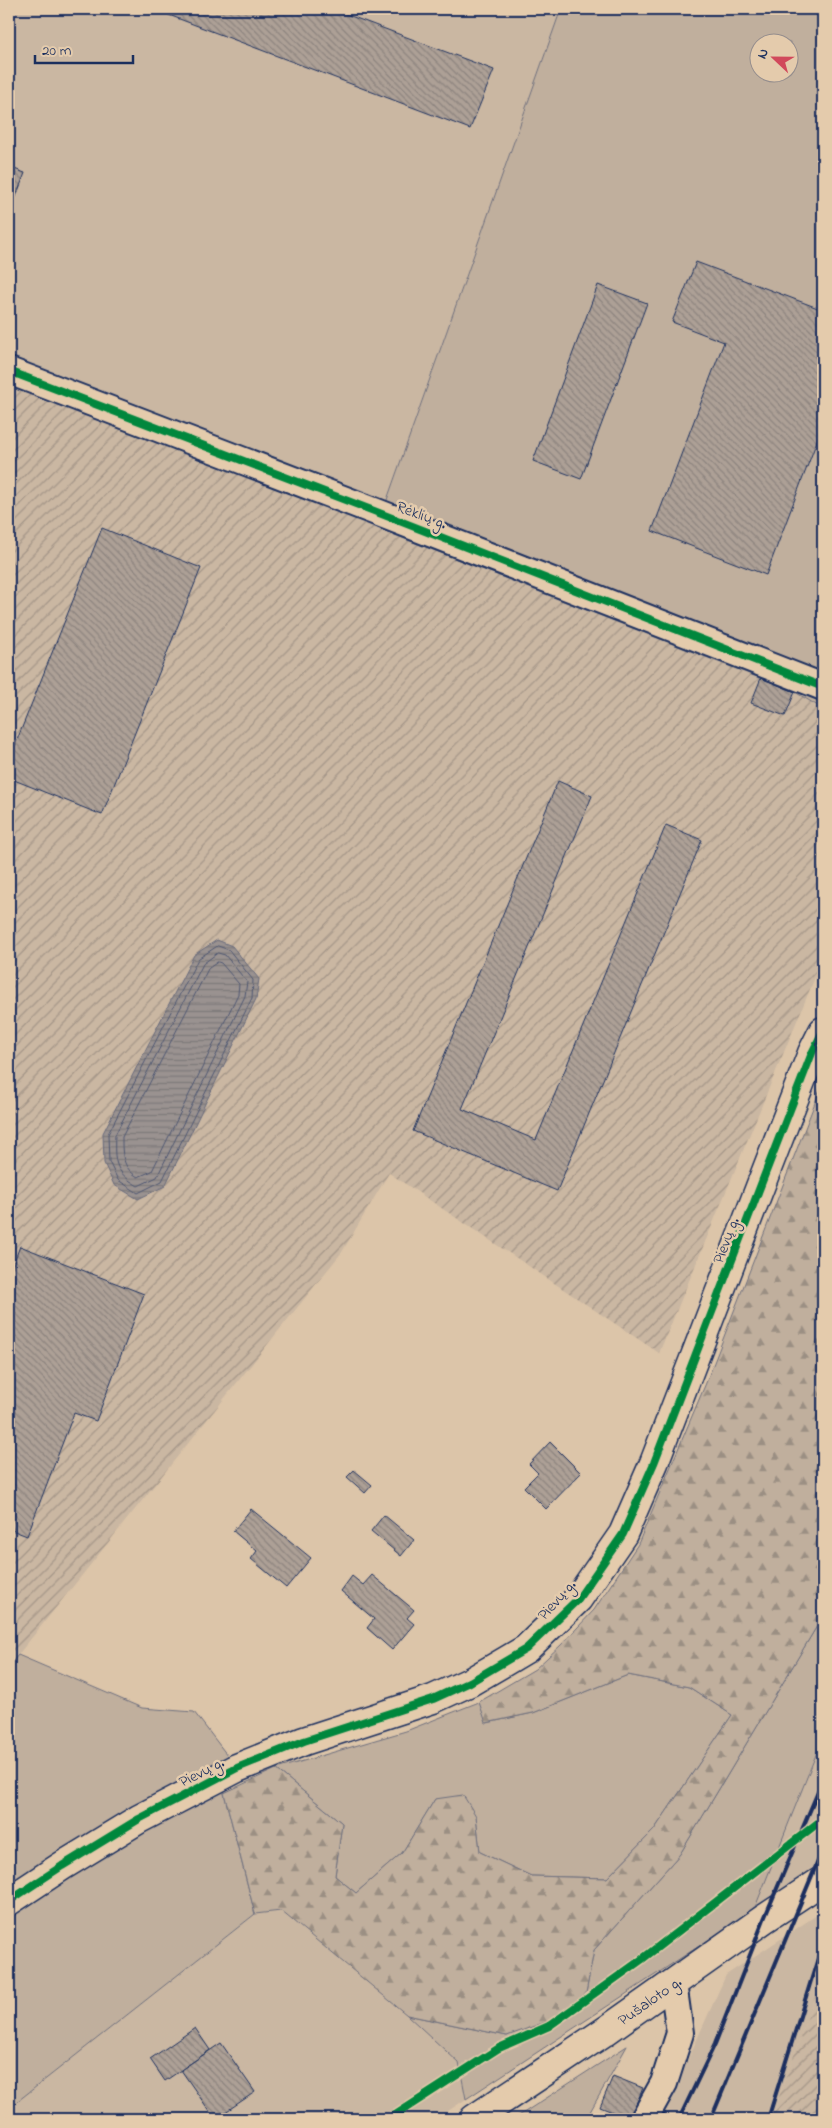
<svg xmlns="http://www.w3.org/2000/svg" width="832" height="2128" viewBox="0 0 832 2128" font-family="'Indie Flower',sans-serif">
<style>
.built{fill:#cab7a2}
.industrial{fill:url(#industrial-furrows)}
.grass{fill:#c0af9d;stroke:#6e6f7e;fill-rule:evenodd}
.forest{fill:url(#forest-firs);stroke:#6e6f7e}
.water{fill:url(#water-rules);stroke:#676a7c}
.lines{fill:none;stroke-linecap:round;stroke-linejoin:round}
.shore{stroke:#4e5772;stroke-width:1}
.building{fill:url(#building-back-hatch);stroke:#1b2f5e}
.minor-casing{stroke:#1b2f5e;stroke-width:30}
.tertiary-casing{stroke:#1b2f5e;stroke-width:31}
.secondary-casing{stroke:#1b2f5e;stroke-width:31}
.minor{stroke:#e4cbac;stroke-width:26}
.tertiary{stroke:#e4cbac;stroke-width:28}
.secondary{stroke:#e4cbac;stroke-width:28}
.rail{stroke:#1b2f5e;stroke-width:4}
.cycleway-casing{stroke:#e4cbac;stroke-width:11}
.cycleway{stroke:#00873e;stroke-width:8}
.labels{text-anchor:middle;stroke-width:5;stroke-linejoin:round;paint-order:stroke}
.street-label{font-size:16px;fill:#1b2f5e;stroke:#e4cbac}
</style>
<defs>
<pattern id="industrial-furrows" width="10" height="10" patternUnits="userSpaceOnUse" patternTransform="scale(1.25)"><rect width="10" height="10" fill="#cab7a2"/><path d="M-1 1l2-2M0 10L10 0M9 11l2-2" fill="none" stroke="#a39587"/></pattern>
<pattern id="forest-firs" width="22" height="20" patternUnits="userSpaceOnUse" patternTransform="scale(1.25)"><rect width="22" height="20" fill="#c0af9d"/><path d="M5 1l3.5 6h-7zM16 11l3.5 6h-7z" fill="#9b8f83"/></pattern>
<pattern id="water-rules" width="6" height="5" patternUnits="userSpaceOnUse" patternTransform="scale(1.25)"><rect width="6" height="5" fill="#9a9290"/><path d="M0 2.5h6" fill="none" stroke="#7d7879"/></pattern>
<pattern id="building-back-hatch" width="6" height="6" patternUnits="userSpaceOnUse" patternTransform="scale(1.25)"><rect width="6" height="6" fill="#ada096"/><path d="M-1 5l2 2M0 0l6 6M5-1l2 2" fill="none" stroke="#8c837e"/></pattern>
</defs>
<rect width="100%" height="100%" fill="#dcc5a9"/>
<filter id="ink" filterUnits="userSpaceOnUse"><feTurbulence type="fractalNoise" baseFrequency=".02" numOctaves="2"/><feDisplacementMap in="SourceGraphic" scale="10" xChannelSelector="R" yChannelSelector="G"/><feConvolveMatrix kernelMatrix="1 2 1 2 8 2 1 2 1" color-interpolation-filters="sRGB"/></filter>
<g filter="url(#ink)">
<g class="built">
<path d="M9 9H561L377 528 9 386Z"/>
<path d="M823 1737V1860L754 1910Z"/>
<path d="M281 1911 407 2015 459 2063 466 2099 436 2119H9V2108L255 1914Z"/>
<path d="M823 1911V1974L771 2119H659L671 2097 726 1975Z"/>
</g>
<g class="industrial">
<path d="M9 386 125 429 761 678 795 692 823 709V958L659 1353 389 1173 342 1252 9 1666Z"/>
<path d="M823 1974V2119H771Z"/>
</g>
<g class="grass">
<path d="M561 9H823V709L795 692 377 528ZM760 42H790V72H760Z"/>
<path d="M823 1616V1737L754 1910 466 2099 459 2063 407 2015 507 2036 586 1993 594 1950 680 1854Z"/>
<path d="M18 1655 142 1708 194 1712 237 1768 224 1793 255 1914 9 2108V1666Z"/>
<path d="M628 1675 689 1687 732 1715 654 1830 607 1878 531 1876 480 1852 476 1816 435 1799 402 1853 356 1893 335 1876 342 1823 276 1769 406 1731 479 1702 487 1723 533 1713Z"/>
<path d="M627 2046 586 2119H514Z"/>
</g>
<path class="forest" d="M823 1082V1616L680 1854 594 1950 586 1993 548 2021 507 2036 407 2015 281 1911 255 1914 224 1793 276 1769 342 1823 335 1876 356 1893 402 1853 435 1799 463 1795 476 1816 480 1852 531 1876 607 1878 654 1830 732 1715 689 1687 628 1675 533 1713 486 1723 479 1702 535 1669 561 1645 594 1610 638 1544 706 1383Z"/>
<path class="water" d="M217 940 232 946 259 979 256 999 165 1186 138 1199 114 1185 104 1163 103 1133 194 955Z"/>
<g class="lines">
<g class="shore">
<path d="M218 946 229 950 253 980 252 998 162 1181 138 1193 118 1180 109 1162 108 1134 198 959Z"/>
<path d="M218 953 225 955 247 982 245 996 157 1177 138 1186C114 1172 114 1161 115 1135L203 964Z"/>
<path d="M218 962 221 963 239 984 238 994 152 1171 138 1177C122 1168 122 1154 122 1137L208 969Z"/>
</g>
</g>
<g class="building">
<path d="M153 9H332L494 70 470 129Z"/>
<path d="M9 167 25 173 9 215Z"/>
<path d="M696 262 823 310V425L766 575 652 531 724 342 672 322Z"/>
<path d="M598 285 647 303 581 479 533 461Z"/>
<path d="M102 528 201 568 102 815 9 778V760Z"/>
<path d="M761 678 795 692 785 716 751 703Z"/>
<path d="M558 781 592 796 462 1109 536 1140 666 825 702 840 557 1191 413 1131Z"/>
<path d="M20 1246 144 1294 96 1421 74 1413 27 1536 9 1529V1275Z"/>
<path d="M550 1442 581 1473 546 1509 524 1487 538 1473 529 1464Z"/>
<path d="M354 1470 372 1485 365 1493 347 1477Z"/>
<path d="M251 1509 311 1558 286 1588 251 1559 257 1551 233 1531Z"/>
<path d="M384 1515 414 1540 401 1556 371 1531Z"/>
<path d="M372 1575 414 1610 407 1618 414 1624 392 1650 367 1628 374 1619 341 1591 352 1576 363 1585Z"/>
<path d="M195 2028 210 2050 165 2081 150 2059Z"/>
<path d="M221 2043 255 2092 215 2119 181 2070Z"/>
<path d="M613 2076 643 2088 630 2119 600 2107Z"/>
</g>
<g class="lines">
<g class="minor-casing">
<g id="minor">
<path d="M9 371 374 511 823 687"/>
<path d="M644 2119 664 2083 680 2033 673 1983"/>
</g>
</g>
<g class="tertiary-casing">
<path id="tertiary" d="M9 1901 62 1866 139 1819 237 1768 304 1741 433 1699 470 1682 526 1649 578 1599 623 1534 654 1463 765 1174 812 1053 823 1031"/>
</g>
<g class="secondary-casing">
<path id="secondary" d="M474 2119 607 2030 764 1919 823 1880"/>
</g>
<use href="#minor" class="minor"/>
<use href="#tertiary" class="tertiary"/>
<use href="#secondary" class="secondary"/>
<g class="rail">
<path d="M679 2119 715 2044 764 1919 823 1780"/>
<path d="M711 2119 823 1849"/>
<path d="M768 2119 823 1942"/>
<path d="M821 2119 823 2115"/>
</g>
<g class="cycleway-casing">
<g id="cycleway">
<path d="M9 371 374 511 823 687"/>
<path d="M9 1901 62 1866 139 1819 237 1768 304 1741 433 1699 470 1682 526 1649 578 1599 623 1534 654 1463 765 1174 812 1053 823 1031"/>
<path d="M389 2119 499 2048 549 2026 641 1960 823 1819"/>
</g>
</g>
<use href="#cycleway" class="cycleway"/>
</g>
</g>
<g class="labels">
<g class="street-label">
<text transform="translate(422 514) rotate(21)" y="6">Rėklių g.</text>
<text transform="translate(725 1240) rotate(-69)" y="6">Pievų g.</text>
<text transform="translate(556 1599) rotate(-48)" y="6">Pievų g.</text>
<text transform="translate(201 1771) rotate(-27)" y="6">Pievų g.</text>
<text transform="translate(649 2000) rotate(-35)" y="6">Pušaloto g.</text>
</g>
</g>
<rect width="832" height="2128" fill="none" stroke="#e4cbac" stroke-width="30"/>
<rect x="15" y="15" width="802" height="2098" fill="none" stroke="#1b2f5e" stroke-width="2" filter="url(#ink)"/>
<g transform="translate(774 58) rotate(292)"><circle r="24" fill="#e4cbac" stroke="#948d8d"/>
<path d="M0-4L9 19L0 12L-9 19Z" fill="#d1495b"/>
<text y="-8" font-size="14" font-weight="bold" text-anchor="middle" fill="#1b2f5e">N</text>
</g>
<path d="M35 55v8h98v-8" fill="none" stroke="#1b2f5e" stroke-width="2.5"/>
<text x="42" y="55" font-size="15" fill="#1b2f5e" stroke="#e4cbac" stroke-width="4" paint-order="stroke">20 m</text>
</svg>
